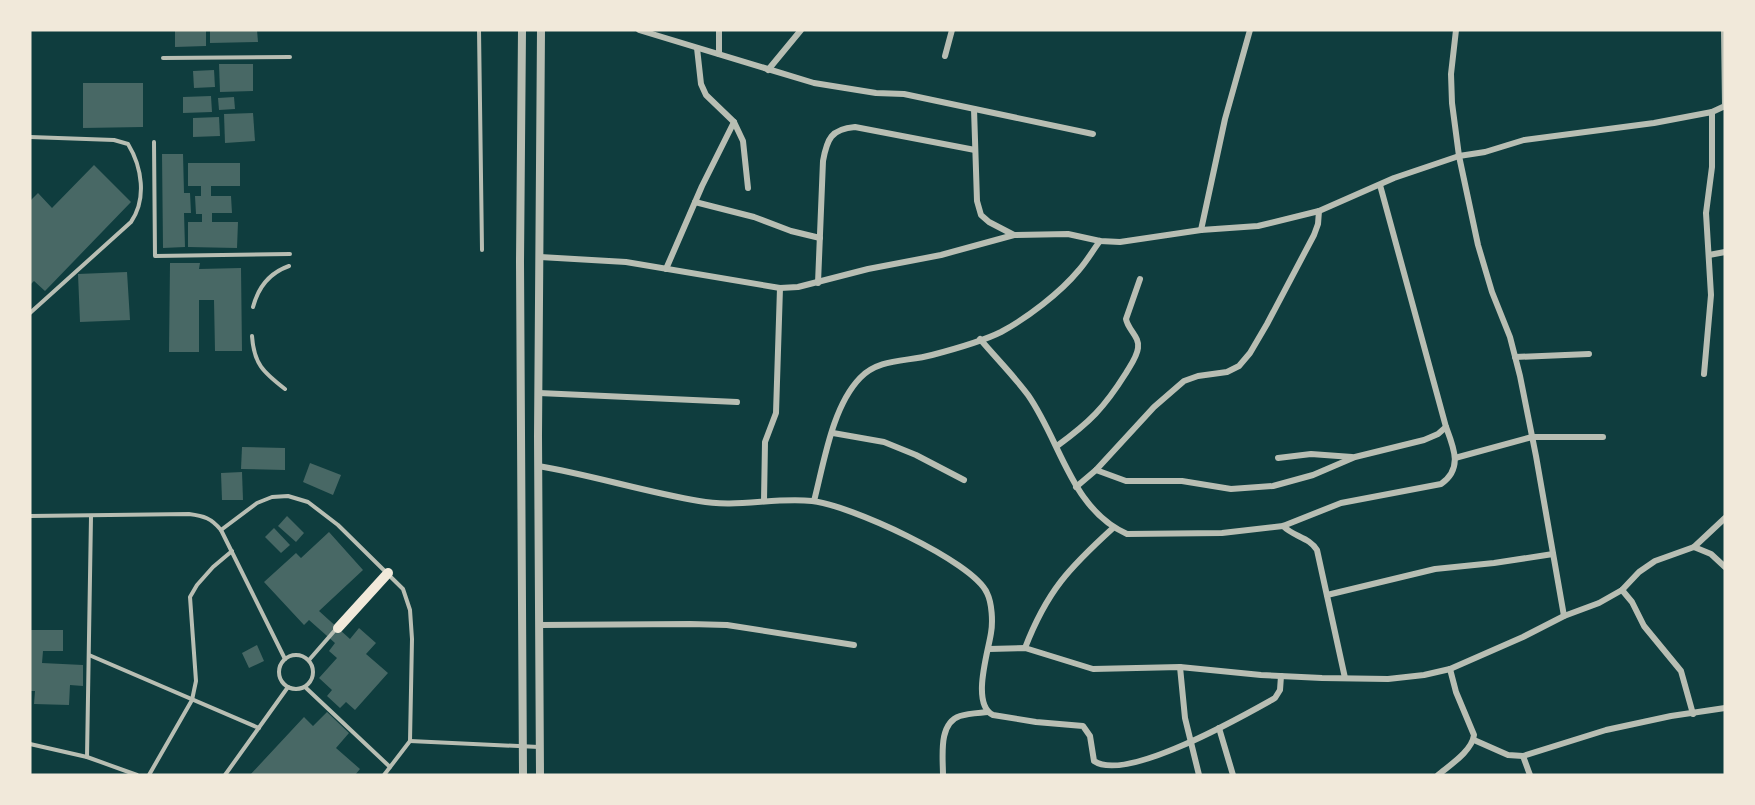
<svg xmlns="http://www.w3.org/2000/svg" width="1755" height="805" viewBox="0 0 1755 805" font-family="'Playfair Display',serif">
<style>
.building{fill:#486865}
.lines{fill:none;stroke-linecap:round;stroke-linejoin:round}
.service{stroke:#b8beb3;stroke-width:4}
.minor{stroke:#b8beb3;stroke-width:6}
.tertiary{stroke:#b8beb3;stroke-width:8}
.primary{stroke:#f1e9da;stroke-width:10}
</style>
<rect width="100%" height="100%" fill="#0f3d3e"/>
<g class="building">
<path d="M175 30H206V46L175 47Z"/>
<path d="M210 30H257L258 42 210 43Z"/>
<path d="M219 64H253V91L220 92Z"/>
<path d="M214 70 215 87 194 88 193 71Z"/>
<path d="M83 83H143V127L83 128Z"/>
<path d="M211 96 212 112 183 113V97Z"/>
<path d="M234 97 235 109 219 110 218 98Z"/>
<path d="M253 113 255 141 225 143 224 114Z"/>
<path d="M219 117 220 136 193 137V118Z"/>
<path d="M162 154H183L184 193H190L191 213H184L185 247 163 248Z"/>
<path d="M188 163H240V186H211V196H231L232 213H212V222H238L237 248 188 247V222H202V214H196L195 196H201V186H188Z"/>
<path d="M94 165 131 202 45 291 34 281 30 285V201L38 193 52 208Z"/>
<path d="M170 263H200L199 269 241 268 242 351H215L214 300H199V352H169Z"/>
<path d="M127 272 130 320 80 322 78 274Z"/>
<path d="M242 447 285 448V470L241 469Z"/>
<path d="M310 463 341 475 333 495 303 482Z"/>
<path d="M242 472 243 500H222L221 473Z"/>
<path d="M287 516 304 533 296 542 278 526Z"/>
<path d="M274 528 290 545 281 553 265 537Z"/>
<path d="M329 532 363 570 319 611 350 639 359 628 376 643 366 654 388 673 355 710 346 702 340 708 327 696 332 690 319 678 337 658 329 651 335 643 309 620 304 625 264 582 296 553 301 558Z"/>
<path d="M30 630H63V651H43L42 663 83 665V686L70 685 69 705 34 704 35 691H30Z"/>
<path d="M257 645 264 661 249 668 242 653Z"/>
<path d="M327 712 349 733 336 748 360 769 355 775H250L304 717 313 726Z"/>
</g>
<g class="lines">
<g class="service">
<path d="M479 30 482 250"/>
<path d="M163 58 290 57"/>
<path d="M30 137 114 140 128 144C142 167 147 199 131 222L30 313"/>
<path d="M154 142 155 256 290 254"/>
<path d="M253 307C258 288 269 273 289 266"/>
<path d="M252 336C254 364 263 372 285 389"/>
<path d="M30 516 189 514C204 516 211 518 221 530L285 659"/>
<path d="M221 530 257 503 272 497 288 496 308 502 338 525 403 589 410 610 412 639 410 741 384 775"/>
<circle cx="296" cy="672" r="17"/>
<path d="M89 655 259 728"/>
<path d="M309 660 336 629"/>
<path d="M305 687 390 767"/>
<path d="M410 741 539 747"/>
<path d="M30 744 87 757 137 775"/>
<path d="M87 757 91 517"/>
<path d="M149 775 192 700 196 681 190 597 197 585 213 567 232 551"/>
<path d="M225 775 288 687"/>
</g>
<g class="minor">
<path d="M639 30 814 83 876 93 904 94 1093 134"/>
<path d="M1456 30 1451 74 1452 103 1459 156 1478 245 1492 292 1510 337 1520 376 1536 456 1564 616"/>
<path d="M1724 30 1725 106"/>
<path d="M697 48 701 84 706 95 734 122 743 141 748 188"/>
<path d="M719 54V30"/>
<path d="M945 56 952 30"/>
<path d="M768 70 801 30"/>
<path d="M974 109 977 201 981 215 989 222 1014 235 1068 234 1100 241 1120 242 1201 230 1258 226 1319 211 1394 178 1459 156 1485 152 1524 140 1654 123 1712 112 1725 106"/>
<path d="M695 202 754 217 791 231 820 238"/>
<path d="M1201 230 1225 119 1250 30"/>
<path d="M1709 255 1725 252"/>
<path d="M540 257 626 262 780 288 798 287 868 269 941 255 1014 235"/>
<path d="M666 269 702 186 734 122"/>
<path d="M818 283 823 161C827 139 831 129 855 127L975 150"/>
<path d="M980 339C996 358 1014 376 1028 395 1061 442 1071 509 1127 534L1222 533 1283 526 1341 503 1441 484C1463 469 1454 448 1446 427L1380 185"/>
<path d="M1515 357 1589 354"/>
<path d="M1704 374 1711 295 1706 213 1712 167V112"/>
<path d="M539 393 737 402"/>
<path d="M833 433 884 442 916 455 964 480"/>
<path d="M1057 446C1090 422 1104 408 1126 373 1130 366 1137 357 1138 348 1140 337 1128 330 1126 319L1140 279"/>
<path d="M1278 458 1311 454 1352 457"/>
<path d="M1455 458 1532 437H1603"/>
<path d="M538 466C592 475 645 492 699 501 736 508 775 497 812 501 847 504 973 561 987 593 992 603 993 622 991 633 988 653 971 704 993 715L1036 722 1083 726 1090 736 1094 761C1126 783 1243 716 1275 698L1280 690 1281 676"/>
<path d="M1096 470 1126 481H1182L1231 489 1273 486 1313 475 1355 457 1424 440 1438 434 1446 427"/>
<path d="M1076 487 1096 470 1154 407 1184 381 1198 376 1227 372 1239 366 1250 353 1267 324 1314 235 1318 224 1319 211"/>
<path d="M764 501 765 442 776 413 780 288"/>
<path d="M814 501C824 463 832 407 860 378 879 358 907 362 932 355 951 350 983 341 1001 332 1027 318 1060 293 1079 270 1087 261 1093 250 1100 241"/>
<path d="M1283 526C1294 537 1309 537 1317 550L1345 678"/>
<path d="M1694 547 1725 518"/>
<path d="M1622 590 1632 602 1644 626 1681 671 1693 714"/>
<path d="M1327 595 1435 569 1494 563 1553 554"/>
<path d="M540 625 690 624 727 625 854 645"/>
<path d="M1025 648C1047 591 1069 568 1113 528"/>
<path d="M989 649 1025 648 1093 669 1180 667 1261 675 1322 678 1388 679 1424 675 1450 669 1523 637 1564 616 1599 603 1622 590 1639 572 1655 561 1694 547 1711 554 1725 567"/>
<path d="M1180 667 1185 718 1199 775"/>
<path d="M1219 728 1233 775"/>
<path d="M1474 740 1508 755 1523 756 1606 730 1671 716 1725 708"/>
<path d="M1523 756 1530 775"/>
<path d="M943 775C943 757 938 723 960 716 969 713 979 713 988 712"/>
<path d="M1438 775C1450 765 1472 751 1474 735L1456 692 1450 669"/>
</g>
<g class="tertiary">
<path d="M522 30 520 262 523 775"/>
<path d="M540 775 538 436 541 30"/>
</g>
<path class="primary" d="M338 628 388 573"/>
</g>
<rect width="1755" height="805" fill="none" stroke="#f1e9da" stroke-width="63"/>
</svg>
